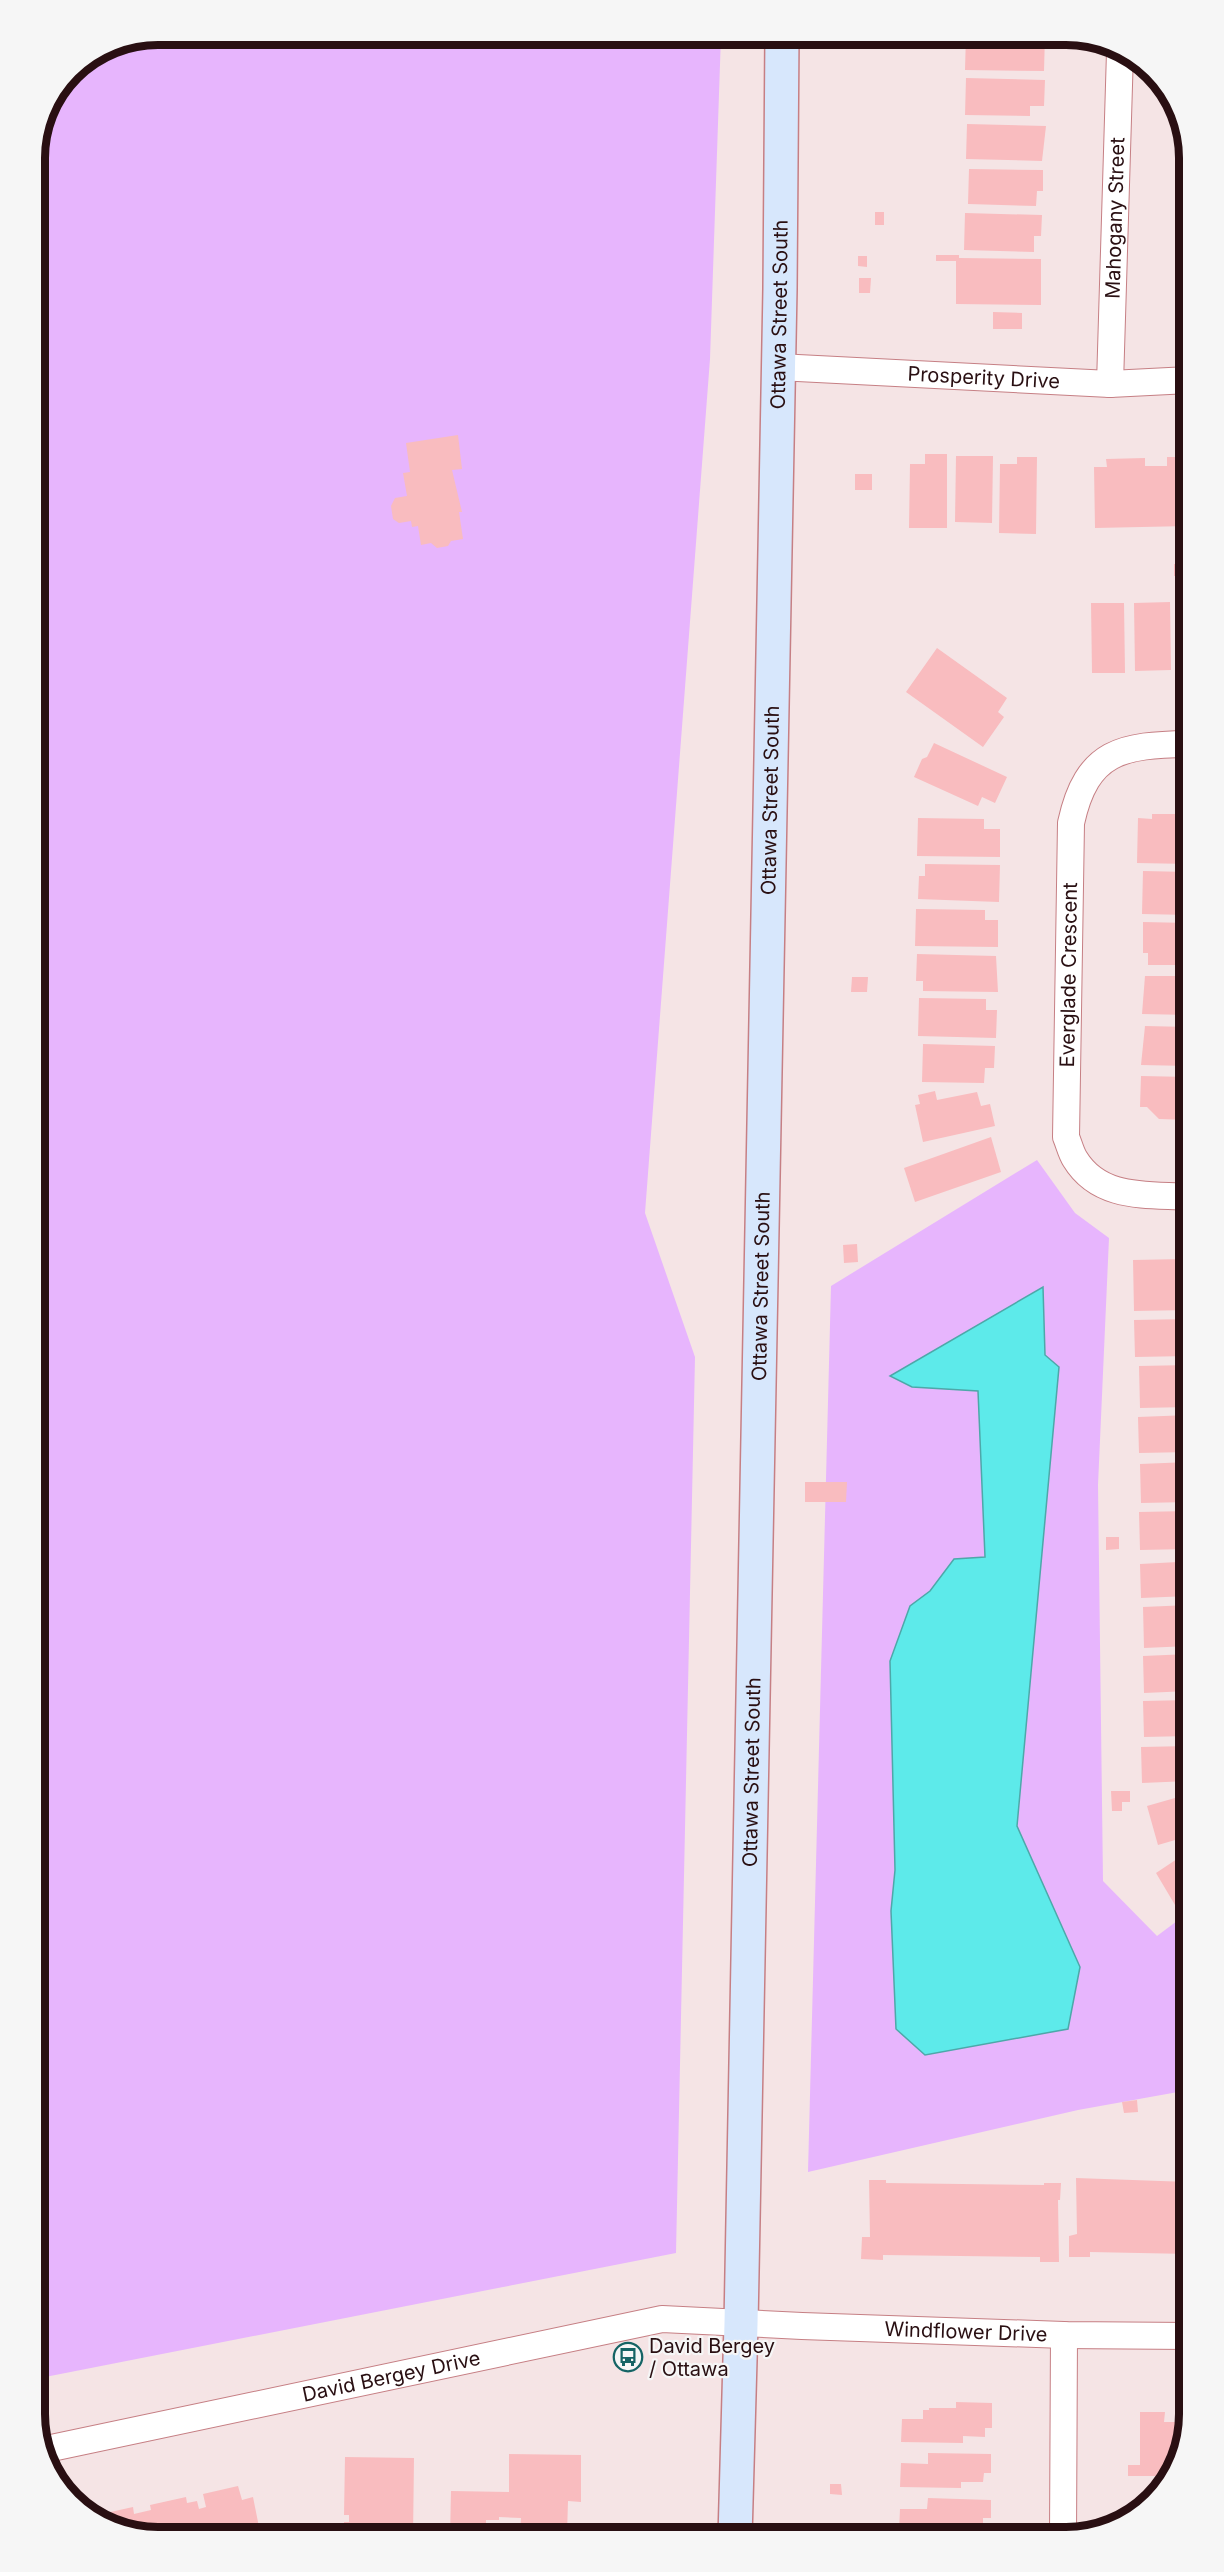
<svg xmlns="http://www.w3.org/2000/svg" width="1224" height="2572" viewBox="0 0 1224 2572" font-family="Inter,sans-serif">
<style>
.green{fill:#e7b5fd}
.water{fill:#5deaea;stroke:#4da8a9;stroke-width:1.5}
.building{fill:#f9bcbf}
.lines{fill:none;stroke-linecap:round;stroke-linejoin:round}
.minor-casing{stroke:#c67f84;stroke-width:28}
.secondary-casing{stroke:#c67f84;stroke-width:36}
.minor{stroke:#fff;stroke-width:26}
.secondary{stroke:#d7e7fc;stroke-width:33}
.labels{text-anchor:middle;stroke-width:4.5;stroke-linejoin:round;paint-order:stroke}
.street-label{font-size:20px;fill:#290f12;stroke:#f6f6f6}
.poi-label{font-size:20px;fill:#290f12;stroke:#f6f6f6;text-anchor:start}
.rim{fill:none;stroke:#290f12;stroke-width:8}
</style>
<rect width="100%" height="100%" fill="#f5e4e5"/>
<g class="green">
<path d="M158 35H721L710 359 645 1213 695 1357 676 2253 35 2379V151L44 111 71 71 111 44Z"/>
<path d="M1037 1160 1075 1213 1109 1238 1098 1485 1103 1881 1157 1936 1189 1912V1952L1176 1964 1189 1976V2090L1078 2110 808 2172 831 1286Z"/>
</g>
<path class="water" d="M1043 1287 1045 1355 1059 1367 1017 1826 1080 1967 1068 2029 925 2055 896 2029 891 1911 895 1870 890 1661 910 1606 930 1591 954 1559 985 1557 978 1391 912 1387 890 1376Z"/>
<g class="building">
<path d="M966 35H1045L1044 71 965 70Z"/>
<path d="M966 78 1045 80 1044 106H1030V116L965 115Z"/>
<path d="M967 124 1046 126 1042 161 966 159Z"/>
<path d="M969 169 1043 170V191H1037L1036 206 968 204Z"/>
<rect x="875" y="212" width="9" height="13"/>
<path d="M965 213 1042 215 1041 236H1034V252L964 250Z"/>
<path d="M1189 232V293H1186L1182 233Z"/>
<path d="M936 255H959V258L1041 259V305L956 304V261H936Z"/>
<path d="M858 256H867V267L858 266Z"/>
<path d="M859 278H871L870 293H859Z"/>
<path d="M993 312 1022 313V329H993Z"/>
<path d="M458 435 462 469 452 470 462 512H459L463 539 451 541 448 546 437 548 431 543 421 545 418 526 412 527 411 521 399 523 393 519 391 506 395 498 407 496 403 473 410 472 406 443Z"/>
<path d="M925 454H947V528H909L910 464H925Z"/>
<path d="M956 456H993L992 523 955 522Z"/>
<path d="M1017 457H1037L1036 534 999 533 1000 464H1017Z"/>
<path d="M1167 457H1189V526L1095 528 1094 467H1107L1106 459 1145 458V466H1167Z"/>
<rect x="855" y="474" width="17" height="16"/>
<rect x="1174" y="564" width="12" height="12"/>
<path d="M1180 582H1189V678H1179Z"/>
<path d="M1170 602 1171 670 1135 671 1134 603Z"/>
<path d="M1091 603H1124L1125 673H1092Z"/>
<path d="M937 648 1007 698 998 712 1004 717 983 747 906 692Z"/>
<path d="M934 743 1007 777 995 803 982 797 978 806 914 777 922 759 927 757Z"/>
<path d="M1152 814H1187L1186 821H1189V864L1137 863 1138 818 1152 819Z"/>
<path d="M918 818 984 819V829H1000V857L917 856Z"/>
<path d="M925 864 1000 865 999 902 918 899 919 876H925Z"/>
<path d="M1143 871 1189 872V915L1142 914Z"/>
<path d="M916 909 985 910V920H998V947L915 946Z"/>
<path d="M1143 922 1189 923V965H1148V953H1143Z"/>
<path d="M917 954 996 956 998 992 923 991V981H916Z"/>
<path d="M1145 976H1189V1015L1142 1014Z"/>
<path d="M852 977H868L867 992H851Z"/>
<path d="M919 998 986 999V1010H997L996 1038 918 1036Z"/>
<path d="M1145 1026 1189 1027V1066L1141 1065Z"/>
<path d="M923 1044 995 1046 994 1068H985L984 1083 922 1082Z"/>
<path d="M1141 1076 1189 1077V1120L1159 1119 1147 1107H1140Z"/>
<path d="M935 1091 937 1100 977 1092 981 1106 990 1104 995 1126 923 1142 915 1105 920 1104 918 1095Z"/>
<path d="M991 1137 1001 1172 915 1202 904 1168Z"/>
<path d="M857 1244 858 1262 844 1263 843 1245Z"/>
<path d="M1184 1259V1264H1189V1310L1134 1311 1133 1260Z"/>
<path d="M1189 1319V1356L1135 1357 1134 1320Z"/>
<path d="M1189 1365V1407L1140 1408 1139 1366Z"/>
<path d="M1189 1415V1452L1139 1453 1138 1417Z"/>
<path d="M1189 1462V1502L1141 1503 1140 1464Z"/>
<path d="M805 1482H847L846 1502H805Z"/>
<path d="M1189 1511V1549L1140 1550 1139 1512Z"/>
<path d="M1106 1537H1119V1549L1106 1550Z"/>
<path d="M1178 1560H1189V1596L1141 1598 1140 1564 1178 1562Z"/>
<path d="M1189 1605V1646L1144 1648 1143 1607Z"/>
<path d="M1189 1654V1691L1144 1693 1143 1656Z"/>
<path d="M1189 1700V1736L1144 1737 1143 1701Z"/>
<path d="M1189 1746V1781L1142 1783 1141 1747Z"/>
<path d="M1111 1791H1130V1802H1122V1811H1112Z"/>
<path d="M1189 1794V1836L1158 1845 1147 1806Z"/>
<path d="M1189 1851V1897L1175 1905 1156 1873Z"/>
<path d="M1137 2100 1138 2112 1124 2113 1122 2102Z"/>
<path d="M1076 2178 1189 2182V2254L1090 2252V2257H1069V2236L1077 2234Z"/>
<path d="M869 2180H886V2183L1044 2185V2183H1061L1060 2200H1058L1059 2262H1040V2257L883 2255V2260L861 2259 862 2237H870Z"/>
<path d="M956 2402 992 2403V2428H985V2437L963 2436V2443L901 2442 902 2419H923V2410H929V2408H956Z"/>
<path d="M1140 2412H1165L1164 2422H1179V2449L1170 2476H1128V2465H1140Z"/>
<path d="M928 2453 991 2454V2473H984L983 2482H961V2488L900 2487 901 2463 928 2464Z"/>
<path d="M509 2454 581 2455V2502L568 2501 567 2534H520L521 2518 499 2517V2520H486V2537H450L451 2491 509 2492Z"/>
<path d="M345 2457 414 2458 413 2537H344V2522H349V2515H344Z"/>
<path d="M830 2484H841L842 2495 830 2494Z"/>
<path d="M238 2486 242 2500 253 2497 261 2537H151L98 2519 97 2515 133 2507 134 2514 151 2510 150 2505 186 2497 187 2503 197 2501 199 2509 206 2507 203 2494Z"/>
<path d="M928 2498 991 2500V2518H983V2528H961V2533L899 2532 900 2509H927Z"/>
<rect x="857" y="2528" width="35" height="9"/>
</g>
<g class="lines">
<g class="minor-casing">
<g id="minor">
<path id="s1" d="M778 367 1110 384 1189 380"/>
<path id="s2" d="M1110 384 1120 52"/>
<path id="s3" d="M1189 1197C1147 1194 1100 1200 1075 1159 1071 1153 1069 1144 1066 1137L1071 823C1087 750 1122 745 1189 744"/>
<path id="s4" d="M42 2450 662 2319 802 2326 1064 2335 1189 2336"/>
<path d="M1063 2537 1064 2335"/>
</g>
</g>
<g class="secondary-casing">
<g id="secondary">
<path id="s5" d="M735 2537 741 2324 780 289 782 35"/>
</g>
</g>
<use href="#minor" class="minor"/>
<use href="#secondary" class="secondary"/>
</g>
<defs>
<g id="bus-ring" transform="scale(1.5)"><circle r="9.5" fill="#f6f6f6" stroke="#156465" stroke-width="1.5"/><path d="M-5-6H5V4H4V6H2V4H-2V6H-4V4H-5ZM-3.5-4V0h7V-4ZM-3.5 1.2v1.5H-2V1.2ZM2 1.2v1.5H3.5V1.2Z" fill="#156465"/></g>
</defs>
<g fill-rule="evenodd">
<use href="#bus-ring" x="628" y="2357"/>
</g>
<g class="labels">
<g class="street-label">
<text dy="7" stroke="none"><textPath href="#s2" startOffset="166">Mahogany Street</textPath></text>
<text dy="7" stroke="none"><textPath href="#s5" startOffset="2223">Ottawa Street South</textPath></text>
<text dy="7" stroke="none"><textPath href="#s1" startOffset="206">Prosperity Drive</textPath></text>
<text dy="7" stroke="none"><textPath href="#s5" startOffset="1737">Ottawa Street South</textPath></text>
<text dy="7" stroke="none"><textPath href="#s3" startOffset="312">Everglade Crescent</textPath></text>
<text dy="7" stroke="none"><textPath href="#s5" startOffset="1251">Ottawa Street South</textPath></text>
<text dy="7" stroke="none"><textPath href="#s5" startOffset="765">Ottawa Street South</textPath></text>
<text dy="7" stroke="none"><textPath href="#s4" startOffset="938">Windflower Drive</textPath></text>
<text dy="7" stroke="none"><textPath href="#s4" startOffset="357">David Bergey Drive</textPath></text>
</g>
<g class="poi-label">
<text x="649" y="2353">David Bergey<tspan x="649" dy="23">/ Ottawa</tspan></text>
</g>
</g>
<path d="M0 0H1224V2572H0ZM158 45H1066A113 113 0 0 1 1179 158V2414A113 113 0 0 1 1066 2527H158A113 113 0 0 1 45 2414V158A113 113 0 0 1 158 45Z" fill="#f6f6f6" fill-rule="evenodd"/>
<path class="rim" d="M158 45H1066A113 113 0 0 1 1179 158V2414A113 113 0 0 1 1066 2527H158A113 113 0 0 1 45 2414V158A113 113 0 0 1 158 45Z"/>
</svg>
